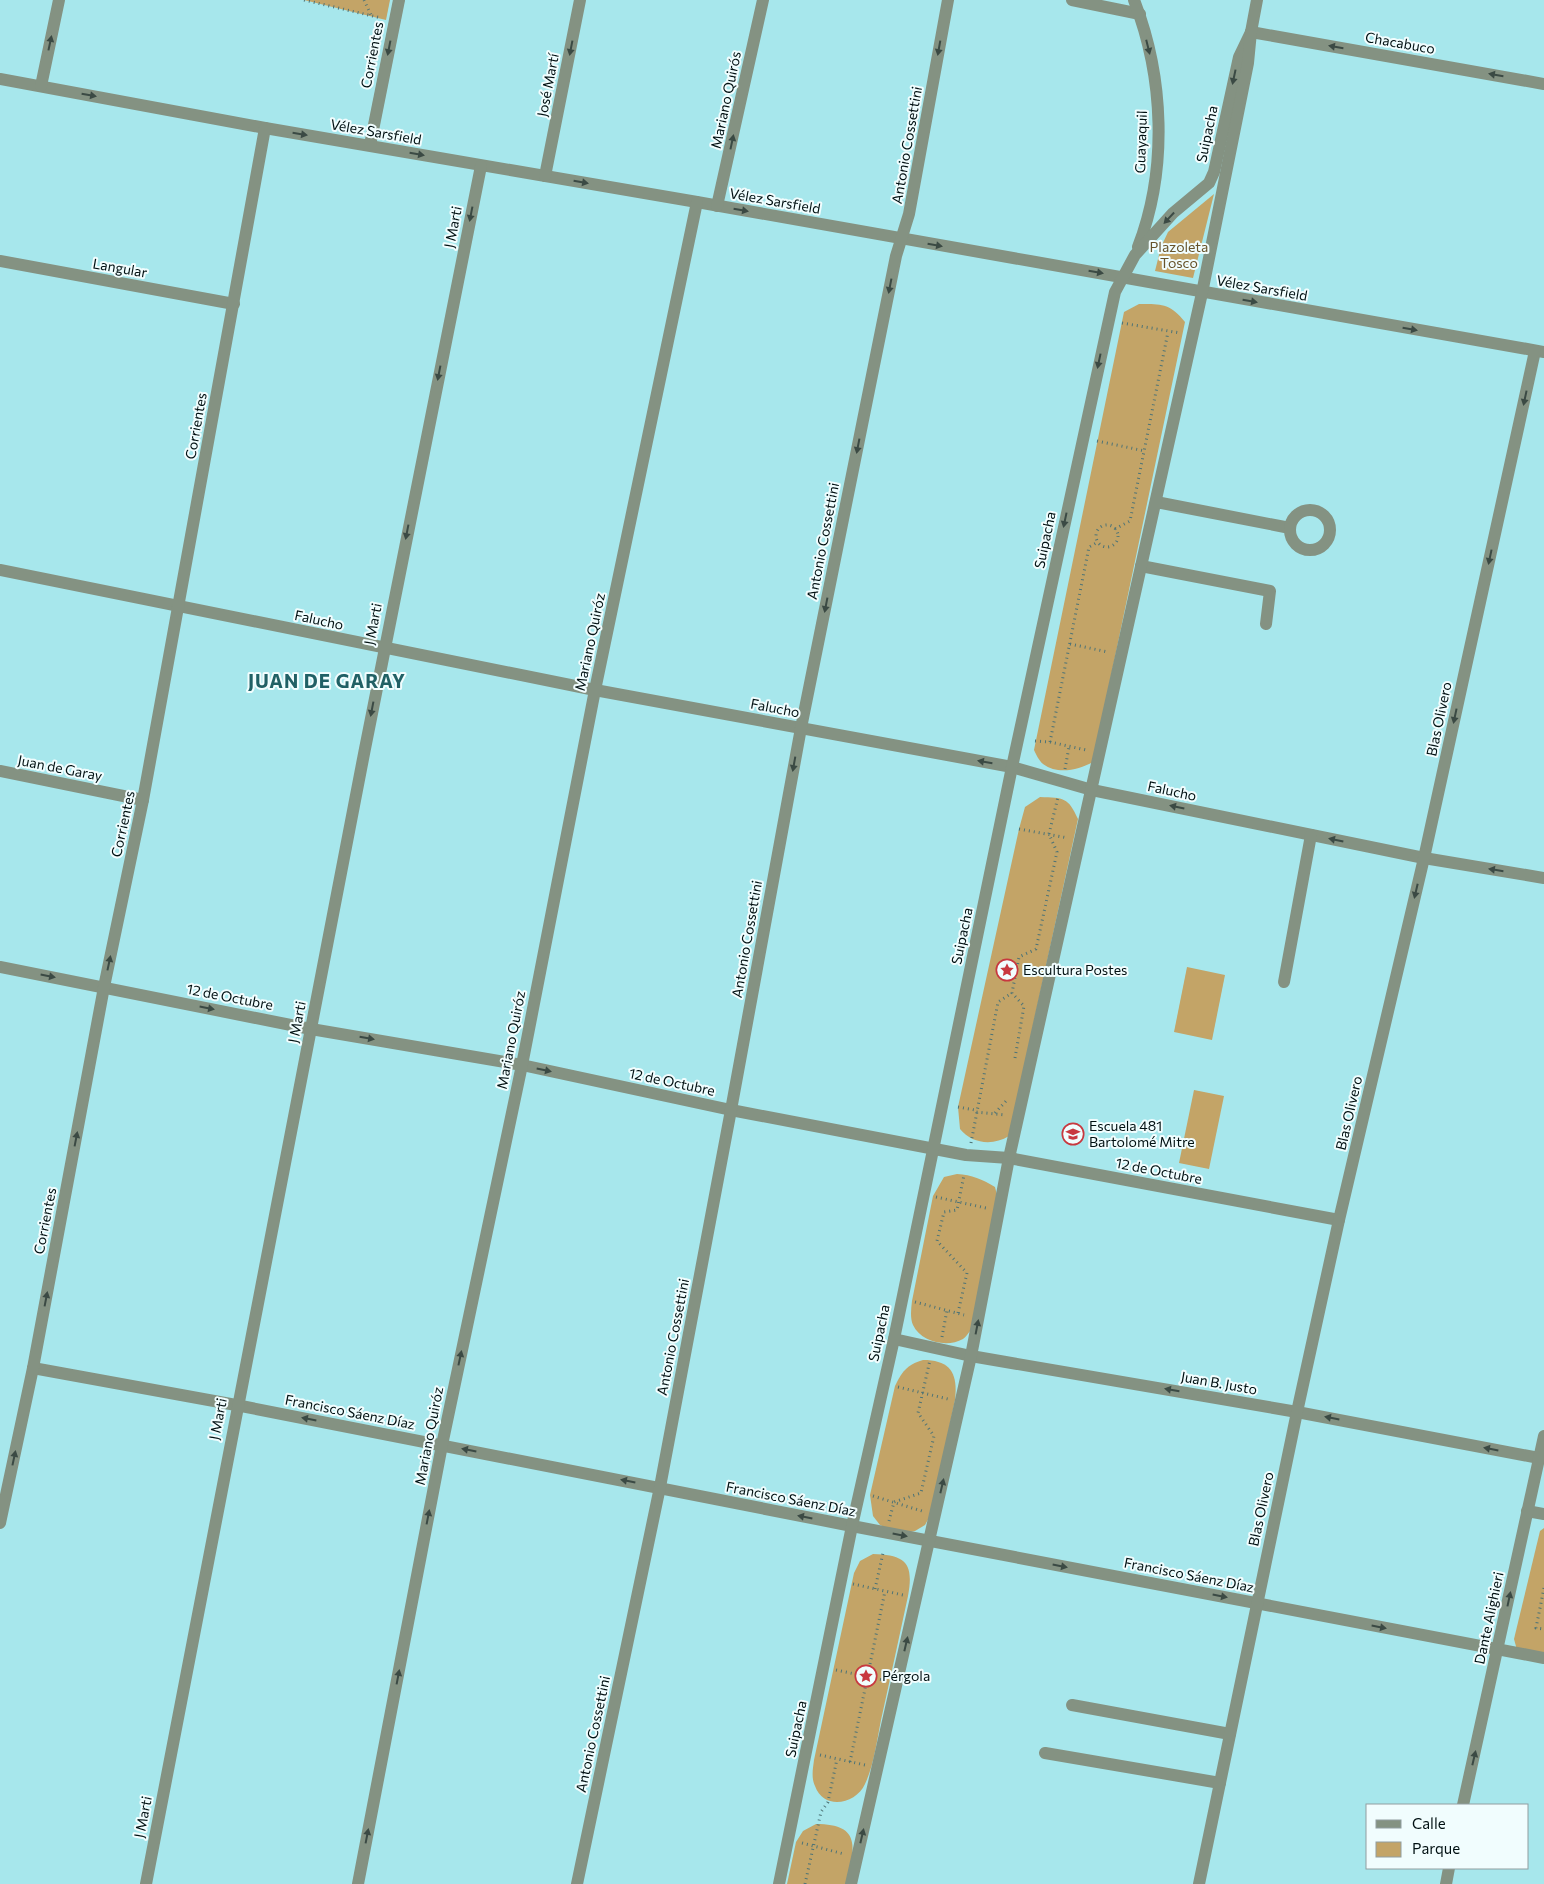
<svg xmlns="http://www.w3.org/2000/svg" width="1544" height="1884" viewBox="0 0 1544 1884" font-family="Commissioner,sans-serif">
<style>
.green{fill:#c3a467}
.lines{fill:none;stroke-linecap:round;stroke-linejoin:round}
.path{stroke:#4d7376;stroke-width:3;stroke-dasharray:1 4;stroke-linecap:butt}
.minor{stroke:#849282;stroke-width:12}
.oneway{fill:#3b4a44}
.labels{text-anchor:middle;stroke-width:4;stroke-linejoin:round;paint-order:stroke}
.street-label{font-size:14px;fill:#001012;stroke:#f1fdfe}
.park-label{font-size:14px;fill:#67532a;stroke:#f1fdfe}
.poi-label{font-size:14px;fill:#001012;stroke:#f1fdfe;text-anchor:start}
.district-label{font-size:19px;font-weight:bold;letter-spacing:1px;fill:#206065;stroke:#f1fdfe}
</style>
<rect width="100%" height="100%" fill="#a7e7ec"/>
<g class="green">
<path d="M304 0H390L386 20Z"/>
<path d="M1214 194 1193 278 1155 271 1161 247 1168 232Z"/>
<path d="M1139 304C1161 304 1170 303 1185 322L1093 762C1078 770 1058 775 1043 764 1039 761 1036 754 1034 750L1124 312Z"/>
<path d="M1040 797C1064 798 1068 797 1078 819L1009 1136C993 1146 972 1144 960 1129L958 1107 1019 829 1025 807Z"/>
<path d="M1187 967 1225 975 1212 1040 1174 1032Z"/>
<path d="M1194 1090 1224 1096 1209 1169 1179 1163Z"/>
<path d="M957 1174C972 1175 982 1179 995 1187L998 1199 971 1330C968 1333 966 1337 963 1339 947 1348 921 1342 913 1325 910 1318 911 1309 912 1301L933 1196 944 1177Z"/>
<path d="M923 1360C951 1360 958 1374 955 1400L931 1514 925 1525 915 1531 901 1534 880 1525 873 1516 870 1495 895 1386C902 1372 906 1365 923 1360Z"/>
<path d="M1544 1528V1655L1517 1650 1514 1639 1540 1531Z"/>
<path d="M873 1554C906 1555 914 1563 908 1596 899 1638 890 1679 881 1720 877 1740 874 1765 865 1784 856 1804 824 1811 815 1786 811 1778 813 1768 814 1760L854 1573 860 1561Z"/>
<path d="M816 1824C863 1824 854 1849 847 1884H787L796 1842 803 1831Z"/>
</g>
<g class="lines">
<g class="path">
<path d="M304 0 381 18"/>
<path d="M364 0 371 15"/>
<path d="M1122 323 1180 333"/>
<path d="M1097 441 1145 451"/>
<circle cx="1107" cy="536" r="11"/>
<path d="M1115 529 1130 521 1168 332"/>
<path d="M1070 644 1108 652"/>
<path d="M1035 741 1050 742 1086 750"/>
<path d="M1050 742 1089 547 1098 542"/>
<path d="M1065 769 1069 747"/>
<path d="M1019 829 1068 838"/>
<path d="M1015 1058 1024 1006 1012 993 1019 957 1036 949 1057 852 1049 834 1058 797"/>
<path d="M958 1107 975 1110 976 1112 1006 1115"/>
<path d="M995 1113 1006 1101"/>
<path d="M971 1143 998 1002 1012 993"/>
<path d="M936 1197 986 1208"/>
<path d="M915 1302 964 1315"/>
<path d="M958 1313 967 1273 937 1241 944 1212 957 1210 964 1175"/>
<path d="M942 1337 947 1310"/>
<path d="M898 1387 948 1399"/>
<path d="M873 1496 922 1511"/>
<path d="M889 1521 894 1502 921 1493 934 1436 918 1413 930 1360"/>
<path d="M853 1584 903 1595"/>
<path d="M1544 1588 1536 1628 1544 1629"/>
<path d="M875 1589 883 1553"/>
<path d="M836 1670 883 1680"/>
<path d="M820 1755 865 1765"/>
<path d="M850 1762 885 1591"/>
<path d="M802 1843 844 1854"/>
<path d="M805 1884 821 1812 828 1802 837 1759"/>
</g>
<g class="minor">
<path d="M1072 0 1140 14"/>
<path d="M1134 0C1164 77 1168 169 1138 247"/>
<path d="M1251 32 1544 84"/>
<path d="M0 79 265 128 697 202 1544 352"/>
<path d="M41 86 59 0"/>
<path d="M370 145 399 0"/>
<path d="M545 176 580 0"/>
<path d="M717 206 763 0"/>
<path d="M0 261 234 304"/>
<path d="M1156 502 1290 528"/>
<circle cx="1310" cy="530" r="20"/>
<path d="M1141 566 1270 591 1266 624"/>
<path d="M0 570 595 690 1012 767 1092 790 1424 858 1544 878"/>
<path d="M0 771 143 800"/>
<path d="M0 967 311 1029 522 1065 731 1110 966 1155 1009 1158 1339 1220"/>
<path d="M1284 982 1311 835"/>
<path d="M894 1339 971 1356 1297 1412 1539 1458"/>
<path d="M33 1368 236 1405 852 1526 1544 1658"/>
<path d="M1527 1511 1544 1514"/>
<path d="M0 1523 33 1368 104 987 143 800 265 128"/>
<path d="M1072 1705 1230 1734"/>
<path d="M1045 1753 1220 1783"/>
<path d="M1463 1805 1544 1436"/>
<path d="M146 1884C254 1311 366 738 481 166"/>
<path d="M358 1884 442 1445 522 1065 595 690 697 202"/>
<path d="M577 1884 660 1487 731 1110 801 728 896 256 909 214 948 0"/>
<path d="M779 1884 852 1526 894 1339 1012 767 1115 292 1135 255 1173 213 1209 183 1214 172 1239 57 1251 32"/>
<path d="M851 1884 971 1356 1009 1158 1202 293 1248 63 1251 32 1257 0"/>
<path d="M1199 1884 1297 1412 1339 1220 1424 858 1535 351"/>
<path d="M1446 1884 1449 1868"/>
</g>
</g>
<defs><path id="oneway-solid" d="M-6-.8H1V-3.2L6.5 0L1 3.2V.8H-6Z" transform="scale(1.25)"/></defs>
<g class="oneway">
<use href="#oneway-solid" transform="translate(50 43) rotate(-78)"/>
<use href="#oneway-solid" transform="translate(1148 47) rotate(76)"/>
<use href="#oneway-solid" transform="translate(1336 47) rotate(-170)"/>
<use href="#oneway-solid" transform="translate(389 48) rotate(101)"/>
<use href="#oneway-solid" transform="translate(571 48) rotate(101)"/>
<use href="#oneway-solid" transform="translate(939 48) rotate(100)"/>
<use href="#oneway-solid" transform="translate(1496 75) rotate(-170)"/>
<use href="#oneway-solid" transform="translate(1234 77) rotate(102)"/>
<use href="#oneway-solid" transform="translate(89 95) rotate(10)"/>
<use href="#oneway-solid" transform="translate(300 134) rotate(9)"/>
<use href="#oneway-solid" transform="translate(732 142) rotate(-78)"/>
<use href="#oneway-solid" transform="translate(417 154) rotate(10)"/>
<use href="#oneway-solid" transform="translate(581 182) rotate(10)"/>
<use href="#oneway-solid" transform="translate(741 210) rotate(10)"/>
<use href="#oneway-solid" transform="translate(471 214) rotate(101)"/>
<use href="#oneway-solid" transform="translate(1169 218) rotate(133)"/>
<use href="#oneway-solid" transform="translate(935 245) rotate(10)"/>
<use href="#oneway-solid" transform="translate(1096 272) rotate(10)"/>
<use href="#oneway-solid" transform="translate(890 286) rotate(101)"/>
<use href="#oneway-solid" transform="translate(1250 301) rotate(10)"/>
<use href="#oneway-solid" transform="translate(1410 329) rotate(10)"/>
<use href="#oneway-solid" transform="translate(1099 361) rotate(102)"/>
<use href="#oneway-solid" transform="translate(439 373) rotate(101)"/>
<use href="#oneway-solid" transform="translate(1525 398) rotate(102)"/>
<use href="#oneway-solid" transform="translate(858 446) rotate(101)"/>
<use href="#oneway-solid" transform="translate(1065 520) rotate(102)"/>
<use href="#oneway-solid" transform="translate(407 532) rotate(101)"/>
<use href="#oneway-solid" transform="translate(1490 557) rotate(102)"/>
<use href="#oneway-solid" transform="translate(826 605) rotate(101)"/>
<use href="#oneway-solid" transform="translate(372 709) rotate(101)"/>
<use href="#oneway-solid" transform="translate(1455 716) rotate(102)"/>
<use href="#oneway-solid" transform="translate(985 762) rotate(-170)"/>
<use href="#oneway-solid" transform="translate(794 764) rotate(100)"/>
<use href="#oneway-solid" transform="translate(1177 807) rotate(-168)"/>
<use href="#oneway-solid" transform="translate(1336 840) rotate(-168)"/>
<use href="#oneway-solid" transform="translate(1496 870) rotate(-171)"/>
<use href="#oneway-solid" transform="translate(1416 891) rotate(103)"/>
<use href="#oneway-solid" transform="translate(109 963) rotate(-78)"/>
<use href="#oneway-solid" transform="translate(48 976) rotate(11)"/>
<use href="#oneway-solid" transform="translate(207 1008) rotate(11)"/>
<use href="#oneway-solid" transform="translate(367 1038) rotate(10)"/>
<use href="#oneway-solid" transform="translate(544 1070) rotate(12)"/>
<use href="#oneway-solid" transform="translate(76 1139) rotate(-79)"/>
<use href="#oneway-solid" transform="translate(46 1299) rotate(-79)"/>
<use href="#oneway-solid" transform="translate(977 1327) rotate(-79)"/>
<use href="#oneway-solid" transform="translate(460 1358) rotate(-78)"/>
<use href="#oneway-solid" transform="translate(1172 1390) rotate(-170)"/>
<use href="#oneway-solid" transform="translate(1332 1418) rotate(-169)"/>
<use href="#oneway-solid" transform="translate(309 1419) rotate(-169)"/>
<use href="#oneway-solid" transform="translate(1491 1449) rotate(-169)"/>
<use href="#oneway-solid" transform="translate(469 1450) rotate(-169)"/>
<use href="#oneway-solid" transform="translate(14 1458) rotate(-78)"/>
<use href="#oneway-solid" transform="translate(628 1481) rotate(-169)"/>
<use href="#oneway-solid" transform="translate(942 1486) rotate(-77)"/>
<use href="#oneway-solid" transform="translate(428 1517) rotate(-79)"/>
<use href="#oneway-solid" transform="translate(805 1517) rotate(-169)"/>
<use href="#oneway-solid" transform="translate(900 1535) rotate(11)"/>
<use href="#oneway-solid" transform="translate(1060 1566) rotate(11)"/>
<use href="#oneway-solid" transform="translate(1220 1596) rotate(11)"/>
<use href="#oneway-solid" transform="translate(1509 1599) rotate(-78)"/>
<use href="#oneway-solid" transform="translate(1379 1627) rotate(11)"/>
<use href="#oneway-solid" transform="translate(906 1644) rotate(-77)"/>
<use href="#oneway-solid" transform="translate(398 1677) rotate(-79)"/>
<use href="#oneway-solid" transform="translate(1474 1758) rotate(-77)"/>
<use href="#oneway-solid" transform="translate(367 1836) rotate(-79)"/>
<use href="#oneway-solid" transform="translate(862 1836) rotate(-77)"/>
</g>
<defs>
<g id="sight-ring" transform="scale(1.125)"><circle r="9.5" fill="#f1fdfe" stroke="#c8383f" stroke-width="1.5"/><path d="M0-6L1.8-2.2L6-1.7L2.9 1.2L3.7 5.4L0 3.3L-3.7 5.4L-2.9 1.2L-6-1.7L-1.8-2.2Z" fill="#c8383f"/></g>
<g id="school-ring" transform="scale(1.125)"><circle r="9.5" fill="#f1fdfe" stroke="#c8383f" stroke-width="1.5"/><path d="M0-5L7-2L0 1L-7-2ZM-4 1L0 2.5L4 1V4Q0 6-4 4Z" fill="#c8383f"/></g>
</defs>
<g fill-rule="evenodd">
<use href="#sight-ring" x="1007" y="970"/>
<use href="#school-ring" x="1073" y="1134"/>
<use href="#sight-ring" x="866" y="1676"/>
</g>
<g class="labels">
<g class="street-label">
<text transform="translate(1400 43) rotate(10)" y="5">Chacabuco</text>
<text transform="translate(372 55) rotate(-79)" y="5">Corrientes</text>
<text transform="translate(548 85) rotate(-79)" y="5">José Martí</text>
<text transform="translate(726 100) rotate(-78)" y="5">Mariano Quirós</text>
<text transform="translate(376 132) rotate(10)" y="5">Vélez Sarsfield</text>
<text transform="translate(1207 134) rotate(-78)" y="5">Suipacha</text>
<text transform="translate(1141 142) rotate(-88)" y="5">Guayaquil</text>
<text transform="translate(907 145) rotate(-80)" y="5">Antonio Cossettini</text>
<text transform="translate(775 201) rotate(10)" y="5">Vélez Sarsfield</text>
<text transform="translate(453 227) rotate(-79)" y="5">J Marti</text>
<text transform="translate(120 268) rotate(10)" y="5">Langular</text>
<text transform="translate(1262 288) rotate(10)" y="5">Vélez Sarsfield</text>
<text transform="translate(196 426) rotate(-80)" y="5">Corrientes</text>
<text transform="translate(1045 540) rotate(-78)" y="5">Suipacha</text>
<text transform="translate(823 541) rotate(-79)" y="5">Antonio Cossettini</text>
<text transform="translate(319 620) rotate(12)" y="5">Falucho</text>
<text transform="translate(373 624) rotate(-79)" y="5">J Marti</text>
<text transform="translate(590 642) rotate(-78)" y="5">Mariano Quiróz</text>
<text transform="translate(775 708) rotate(11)" y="5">Falucho</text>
<text transform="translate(1439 719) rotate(-78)" y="5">Blas Olivero</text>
<text transform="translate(60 768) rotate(11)" y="5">Juan de Garay</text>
<text transform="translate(1172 791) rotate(12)" y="5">Falucho</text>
<text transform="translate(123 824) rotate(-78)" y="5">Corrientes</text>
<text transform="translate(962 936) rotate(-78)" y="5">Suipacha</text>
<text transform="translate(747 939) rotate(-80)" y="5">Antonio Cossettini</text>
<text transform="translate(230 997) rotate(11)" y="5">12 de Octubre</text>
<text transform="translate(297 1022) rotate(-79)" y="5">J Marti</text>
<text transform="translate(511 1040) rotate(-79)" y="5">Mariano Quiróz</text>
<text transform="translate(672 1082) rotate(12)" y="5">12 de Octubre</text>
<text transform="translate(1349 1113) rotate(-77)" y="5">Blas Olivero</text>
<text transform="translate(1159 1171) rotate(11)" y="5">12 de Octubre</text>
<text transform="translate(45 1221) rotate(-79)" y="5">Corrientes</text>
<text transform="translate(879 1333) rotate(-78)" y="5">Suipacha</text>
<text transform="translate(673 1337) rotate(-79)" y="5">Antonio Cossettini</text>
<text transform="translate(1219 1383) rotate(10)" y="5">Juan B. Justo</text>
<text transform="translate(350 1412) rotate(11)" y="5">Francisco Sáenz Díaz</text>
<text transform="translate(218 1419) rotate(-79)" y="5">J Marti</text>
<text transform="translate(429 1436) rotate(-79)" y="5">Mariano Quiróz</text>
<text transform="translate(791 1499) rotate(11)" y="5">Francisco Sáenz Díaz</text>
<text transform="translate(1261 1509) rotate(-78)" y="5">Blas Olivero</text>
<text transform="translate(1189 1575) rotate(11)" y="5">Francisco Sáenz Díaz</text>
<text transform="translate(1489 1618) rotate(-78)" y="5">Dante Alighieri</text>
<text transform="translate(796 1729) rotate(-78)" y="5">Suipacha</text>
<text transform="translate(593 1734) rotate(-78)" y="5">Antonio Cossettini</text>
<text transform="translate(143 1817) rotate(-79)" y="5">J Marti</text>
</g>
<g class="park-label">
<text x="1179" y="252">Plazoleta<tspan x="1179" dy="16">Tosco</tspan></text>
</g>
<g class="poi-label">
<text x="1023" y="975">Escultura Postes</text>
<text x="1089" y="1131">Escuela 481<tspan x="1089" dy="16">Bartolomé Mitre</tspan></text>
<text x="882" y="1681">Pérgola</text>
</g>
<g class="district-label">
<text x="327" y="688">JUAN DE GARAY</text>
</g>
</g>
<rect x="1366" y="1804" width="162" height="65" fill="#f1fdfe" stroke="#919ea0"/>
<rect x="1376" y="1820" width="25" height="8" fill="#849282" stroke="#919ea0"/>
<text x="1412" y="1829" font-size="15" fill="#001012">Calle</text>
<rect x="1376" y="1842" width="25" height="15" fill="#c3a467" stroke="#919ea0"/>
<text x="1412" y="1854" font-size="15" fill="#001012">Parque</text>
</svg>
